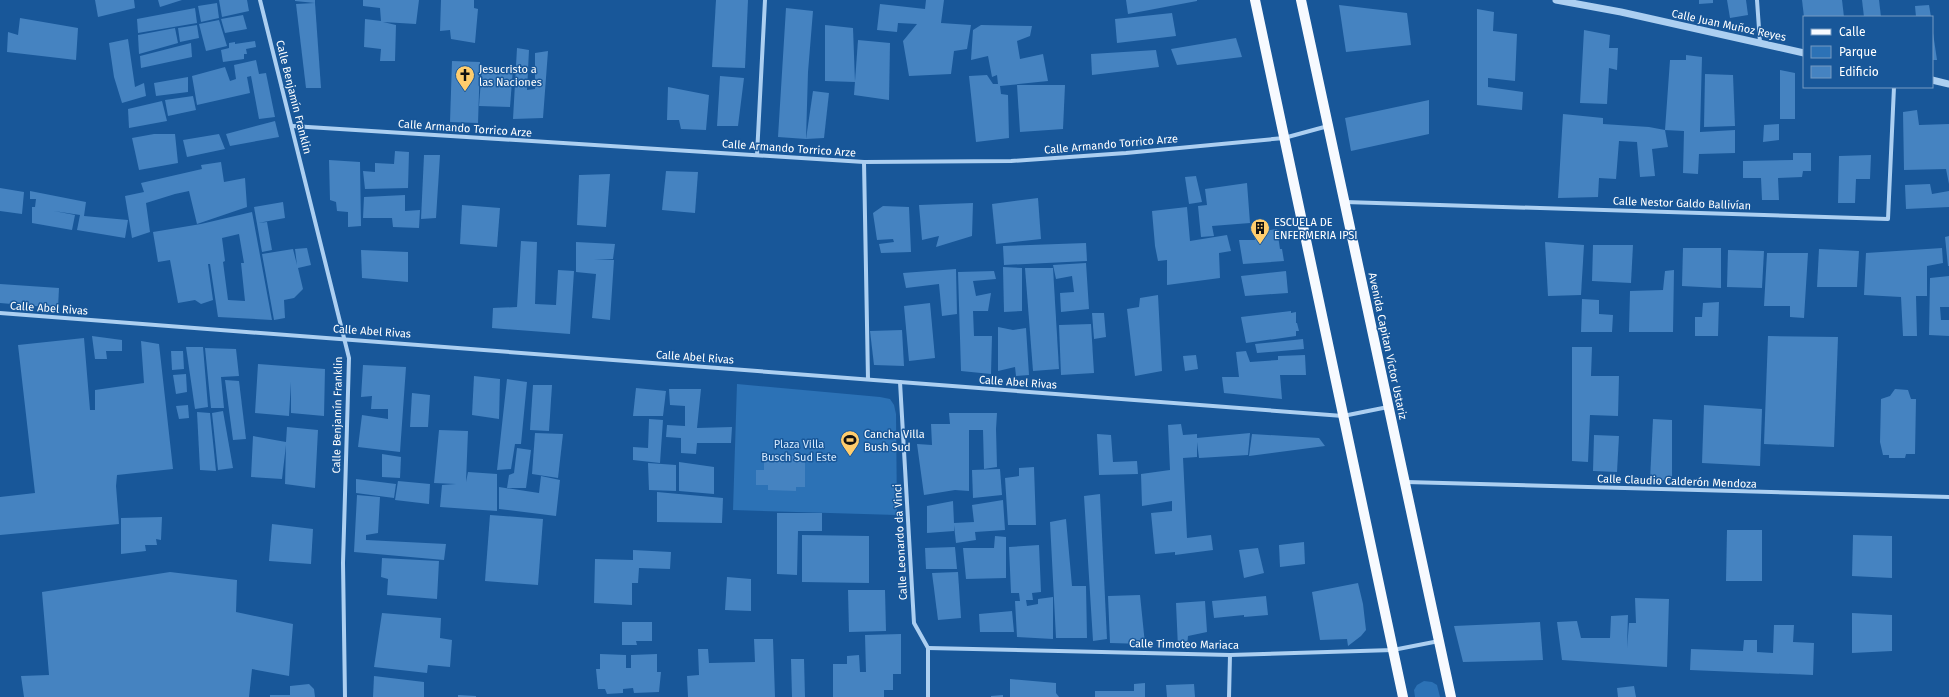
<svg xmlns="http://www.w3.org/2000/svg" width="1949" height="697" viewBox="0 0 1949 697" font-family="'Fira Sans',sans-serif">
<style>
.green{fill:#2c72b6}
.building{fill:#4583c1;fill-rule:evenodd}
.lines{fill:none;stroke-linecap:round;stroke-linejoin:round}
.minor{stroke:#accff1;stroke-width:4}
.tertiary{stroke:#accff1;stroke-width:7}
.primary{stroke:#f7faff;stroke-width:10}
.labels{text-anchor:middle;stroke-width:3;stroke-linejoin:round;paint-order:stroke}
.street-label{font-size:11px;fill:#fff;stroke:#185799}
.poi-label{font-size:11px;fill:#fff;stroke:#185799;text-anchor:start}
.park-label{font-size:11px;fill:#d4e8fc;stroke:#185799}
</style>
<rect width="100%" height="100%" fill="#185799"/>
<g class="green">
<path d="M737 384 880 397 890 399 894 405 896 414 897 515 733 510Z"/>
<path d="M1424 681 1432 682 1437 685 1440 697H1415L1414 690 1417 685Z"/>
</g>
<g class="building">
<path d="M95 0H134L135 8 98 17Z"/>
<path d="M158 0H182L160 7Z"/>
<path d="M219 0H247L249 11 222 17Z"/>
<path d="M295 0H315V3L295 1Z"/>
<path d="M363 0H419L416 24 383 22 396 25 395 61H380L381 49 364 47 365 19 381 21 380 8 363 6Z"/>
<path d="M441 0H474V8L478 9 475 43 451 39 450 30 440 31Z"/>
<path d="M716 0H748L745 68 712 67Z"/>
<path d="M926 0H944L941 23 971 25 967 49 954 51 951 74 909 76 903 41 917 24 898 23 897 32 877 30 880 4 925 9Z"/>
<path d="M1126 0H1197V1L1128 14Z"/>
<path d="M1699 0H1713V3L1699 4Z"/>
<path d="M1727 0H1746L1748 15 1730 18Z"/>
<path d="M1802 0H1842L1844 17H1804Z"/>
<path d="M1862 0H1879L1881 17H1864Z"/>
<path d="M217 3 219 18 201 22 198 6Z"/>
<path d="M315 3 321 88H306L296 4Z"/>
<path d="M1339 5 1407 13 1411 45 1346 52Z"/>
<path d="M1929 5 1931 17H1916L1915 6Z"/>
<path d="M195 8 197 23 138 33 137 19Z"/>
<path d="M786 8 813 11 808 72 806 139 778 137Z"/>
<path d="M1477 9 1494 12 1493 31 1517 34 1515 81 1488 78V87L1523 92 1522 110 1477 105Z"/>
<path d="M1172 13 1176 36 1117 43 1115 19Z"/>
<path d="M243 15 247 29 225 33 221 19Z"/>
<path d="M20 18 78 28 76 60 7 52 8 32 18 35Z"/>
<path d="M219 20 227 46 206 51 199 24Z"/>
<path d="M197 25 199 38 180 42 178 28Z"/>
<path d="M825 25 853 28 855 82 825 81Z"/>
<path d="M981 25 1032 26 1030 36 1017 41 1020 59 1043 54 1048 81 1000 86 1001 94 1008 95 1009 138 976 142 969 76 987 75 993 84H998L997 75 992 77 988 56 971 60 973 30Z"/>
<path d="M175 28 178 43 139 54 138 35Z"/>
<path d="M1584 30 1610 35 1609 48H1618L1617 70 1609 68 1607 104 1580 103Z"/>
<path d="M1932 33H1933L1937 60H1932Z"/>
<path d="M1236 38 1242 57 1177 65 1171 49Z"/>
<path d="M128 39 135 87 144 83 146 96 122 103 114 77 109 43Z"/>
<path d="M858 40 890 43 889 100 854 95Z"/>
<path d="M255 41 256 47 246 49 247 54H244V59L223 62 221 50 229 48V43L235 42V44Z"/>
<path d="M191 43 192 57 141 68 140 56Z"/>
<path d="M517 48 529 50 527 90 535 89V53L548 51 543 118 513 119Z"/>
<path d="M1156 50 1159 67 1092 75 1091 54Z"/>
<path d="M1686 55 1702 57 1700 132 1735 130V153L1699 154 1698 174 1683 173 1684 131 1665 130 1668 147 1652 149 1655 176 1640 177 1637 142 1619 141 1616 179 1599 178 1598 197 1558 198 1563 114 1603 118V124L1649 127 1665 130 1670 60H1686Z"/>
<path d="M256 60 259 74 266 73 275 117 259 119 251 76 247 77 250 93 197 105 192 76 225 67 230 81 236 79 234 65Z"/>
<path d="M452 61 480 62 478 123 450 122Z"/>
<path d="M482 66 513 68 510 107 479 106Z"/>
<path d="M1780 70 1795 73V119H1780Z"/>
<path d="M1705 74 1733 75 1735 126 1704 127Z"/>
<path d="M720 76 744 78 738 126H717Z"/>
<path d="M188 77V92L156 96 154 83Z"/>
<path d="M1017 85H1065L1063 129 1020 132Z"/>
<path d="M668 87 709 95 706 130 681 129 679 120H667Z"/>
<path d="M813 91 829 93 824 138 806 139Z"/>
<path d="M193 96 196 110 168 116 165 100Z"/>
<path d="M1429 100V134L1351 151 1345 118Z"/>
<path d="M162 101 167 121 129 128 128 109Z"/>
<path d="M1917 110 1919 125 1949 124V184L1946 169 1904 170 1903 112Z"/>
<path d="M275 121 279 137 230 146 226 134Z"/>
<path d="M1779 124V140L1763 142 1764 125Z"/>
<path d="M154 134H175L178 163 139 170 132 138Z"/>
<path d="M219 134 225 149 187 157 183 140Z"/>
<path d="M395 151 409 152 408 188 365 189 363 171 375 172V163L394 164Z"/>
<path d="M1793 153H1811V171H1803L1802 177 1778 178 1779 200H1762L1761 178H1743V161L1793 160Z"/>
<path d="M424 155H440L436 218 421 219Z"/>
<path d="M1871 155 1870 179H1856L1855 203H1838L1839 156Z"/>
<path d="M329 160 360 162 361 226 348 227V212L337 211 336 202 330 200Z"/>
<path d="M221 162 224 182 245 178 247 207 197 224 189 191 175 194 146 203 150 232 132 238 125 196 144 192 141 183 202 169 201 165Z"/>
<path d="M666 171 698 172 695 213 662 210Z"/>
<path d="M610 174 606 227 577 225 579 175Z"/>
<path d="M1196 176 1202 202 1189 204 1185 177Z"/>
<path d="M1247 183 1250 223 1212 226 1214 236 1201 237 1198 206 1207 205 1205 189Z"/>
<path d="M1930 184 1932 194 1949 191V207L1906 209 1905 185Z"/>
<path d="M0 188 24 192 22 214 0 211Z"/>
<path d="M30 191 86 202 84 216 128 220 125 238 77 230 80 215 54 211 75 215 72 230 32 223V207H35L36 199H30Z"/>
<path d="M405 195V211L420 210 419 228 393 227 392 218H363L364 197Z"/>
<path d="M1038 198 1041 239 996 244 992 204Z"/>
<path d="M283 202 285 218 258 223 267 222 272 250 262 252 254 207Z"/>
<path d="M973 203 972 236 936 247 939 236 922 240 919 205Z"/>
<path d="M462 205 500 208 497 247 460 244Z"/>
<path d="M883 206 909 207 911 252 881 253 879 244 894 242 893 239 877 240 873 213Z"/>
<path d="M1187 207 1190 241 1227 235 1231 251 1219 253 1220 278 1167 285V260L1158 261 1155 246 1152 211Z"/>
<path d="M252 212 272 320 218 317 210 264H208L213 300 201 304 195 300 178 303 170 260 158 262 153 232 201 224ZM239 234 244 263H241L245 301 228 300 223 262 225 261 222 238Z"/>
<path d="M1277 229 1280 249H1282L1284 261 1243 264 1239 240H1255L1254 232Z"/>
<path d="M1949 236V266H1948L1945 237Z"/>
<path d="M521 241 537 242 535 304 556 305 558 270 574 271 570 334 492 328 493 308 517 307Z"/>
<path d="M576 242 615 244 613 259H594L614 260 610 320 592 318 596 274 576 272Z"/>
<path d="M1545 242 1584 245 1581 295 1548 296Z"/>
<path d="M1086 243 1087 261 1004 265 1003 246Z"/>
<path d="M1593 245H1633L1631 283 1592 281Z"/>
<path d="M307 248 311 265 298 268 303 289 294 298 284 300 285 318 274 320 262 254 293 249 297 265 295 249Z"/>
<path d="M1683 248H1721V288L1682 286Z"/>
<path d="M1942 248 1943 263 1927 266V296H1916L1917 336H1903L1901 297 1864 295 1866 253Z"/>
<path d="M1819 249 1859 251 1857 287H1817Z"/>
<path d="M361 250 408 252V282L362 278Z"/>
<path d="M1728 250 1764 251 1762 288 1727 287Z"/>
<path d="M1767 253H1808L1804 318 1790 317V306H1764Z"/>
<path d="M1086 263 1089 309 1061 312 1060 293 1074 292 1072 276 1056 279 1053 265Z"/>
<path d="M1003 267 1022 268V311L1004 312Z"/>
<path d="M1025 268H1053L1059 369 1033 371Z"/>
<path d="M956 269 957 314 942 316 939 284 906 288 903 273Z"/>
<path d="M1674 270 1673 332H1629L1630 291 1663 290 1665 271Z"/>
<path d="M994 271 996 279 973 281 976 296 991 293 988 311H973L974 336H992L991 374 961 371 958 272Z"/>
<path d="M1286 271 1288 293 1245 296 1241 276Z"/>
<path d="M1949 276V307H1940L1941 320H1949V336L1929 335 1930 278Z"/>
<path d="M0 284 59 288 58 308 0 303Z"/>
<path d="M1158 295 1162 371 1135 376 1127 309 1139 307 1140 298Z"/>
<path d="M1582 299 1599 300V314L1613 315 1612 332H1581Z"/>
<path d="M1719 302 1718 336H1695V317H1702L1703 303Z"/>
<path d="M930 303 935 358 909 361 904 306Z"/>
<path d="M1291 311V313L1296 312V323H1297L1299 331H1296V336L1246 343 1241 317Z"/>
<path d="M1092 313H1104L1106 337 1094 339Z"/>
<path d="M1091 324 1094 373 1061 375 1059 325Z"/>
<path d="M998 327 1013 330 1026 328 1029 375 1016 376 1015 367 998 371Z"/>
<path d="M902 330 904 366 874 365 870 331Z"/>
<path d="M92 336 122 340V351H106L107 359H95Z"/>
<path d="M1768 336 1838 337 1834 447 1764 444Z"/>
<path d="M84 338 90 410H95V390L144 383 141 341 159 344 173 469 117 475 116 486 119 524 0 535V497L35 493 18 345Z"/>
<path d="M1303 339 1304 349 1257 353 1255 344Z"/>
<path d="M186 347H203L208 407 195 409Z"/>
<path d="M1572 347H1592L1591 376H1619L1618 416 1590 415 1588 462 1572 461Z"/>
<path d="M205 348 236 349 239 376 221 377 224 408H211Z"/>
<path d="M171 351H183L184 369 172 370Z"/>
<path d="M1246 351 1250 362 1278 360V356L1305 355 1306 375H1280L1282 399 1224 393 1222 377H1239L1236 352Z"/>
<path d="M1196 355 1198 369 1185 371 1183 356Z"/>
<path d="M258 364 325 369 324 416 291 413V382L289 416 255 413Z"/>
<path d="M363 365 406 367 400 452 358 447 362 415 388 419V409H371L372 396 361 397Z"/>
<path d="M186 374 187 392 176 394 173 375Z"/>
<path d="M474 376 500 379 499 419 472 415Z"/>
<path d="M507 379 527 382 521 444H515L511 469 497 470Z"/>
<path d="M225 380 239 381 246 439 233 440Z"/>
<path d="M533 385H552L549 431 530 430Z"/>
<path d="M636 388 666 391 663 416H633Z"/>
<path d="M669 389H701L697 428 732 427 731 443H697L696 454 681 453V438L666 437 667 425 685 426V406L670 405Z"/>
<path d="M1895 389 1908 390 1911 399H1916L1915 454H1906L1905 458H1889V455H1883L1880 442 1881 399 1890 396Z"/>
<path d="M412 393 430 395 428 427H410Z"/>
<path d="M188 405 189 418 179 419 176 406Z"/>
<path d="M1704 405 1762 409 1760 466 1702 463Z"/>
<path d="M223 411 233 468 218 470 212 413Z"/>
<path d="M197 412 210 413 216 471 200 470Z"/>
<path d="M949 413H997L996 429 997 467 984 469 983 430H969V491L955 490 924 495 917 444 932 445 931 424H950Z"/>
<path d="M649 419 663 420 660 463 633 460V447L648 448Z"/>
<path d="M1653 419 1672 420V480H1650Z"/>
<path d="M1181 424 1183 435 1197 434V438L1250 433 1248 455 1199 458 1197 442V457L1183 458 1187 538 1211 535 1213 550 1175 555V552L1155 554 1151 513 1172 511V501L1142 506 1141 474 1170 470 1168 425Z"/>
<path d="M287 427 318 430 315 488 285 484 286 445 282 479 251 477 253 436 286 442Z"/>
<path d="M439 430 468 431 466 482 468 472 497 474V511L440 507 442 485 456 484 434 483Z"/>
<path d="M535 433 563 434 558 478 532 474Z"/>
<path d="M1097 434 1111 435 1113 462 1137 461 1138 474 1099 475Z"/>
<path d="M1252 434 1319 438 1325 446 1249 456Z"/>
<path d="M1594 435 1619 436 1617 472 1593 471Z"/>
<path d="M517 448 531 450 526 488H507L509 475 514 473Z"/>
<path d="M382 454 401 457 400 478 382 477Z"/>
<path d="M764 456H805V487H796V491L768 490V485H756V470H764Z"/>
<path d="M679 462 714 467V494L679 491Z"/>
<path d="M648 463 676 465V491L649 490Z"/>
<path d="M1034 467 1036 525H1008L1005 478 1019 476V468Z"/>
<path d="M1000 469 1002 495 973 498 972 470Z"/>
<path d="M541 476 560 480 556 516 499 509V487L539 493Z"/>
<path d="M356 479 396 484 394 498 356 493Z"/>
<path d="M398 481 430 484 429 504 395 500Z"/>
<path d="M657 492 723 498 722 523 657 522Z"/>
<path d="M1100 494 1107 639 1093 641 1084 496Z"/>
<path d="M357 495 380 497 378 533 366 535V540L446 544 444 560 354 552Z"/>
<path d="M1003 500 1005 530 975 532 976 540 956 543 954 525V531L927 533V506L953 501 954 523 974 522 972 505Z"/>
<path d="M777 513H822V531H798L797 575 777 574Z"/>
<path d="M490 515 543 519 538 585 485 581Z"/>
<path d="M162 517 161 540 156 539 157 545H145L146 551 121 554V518Z"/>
<path d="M1066 519 1072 586H1086L1087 638H1056L1050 522Z"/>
<path d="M272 524 313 529 311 564 269 561Z"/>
<path d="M1727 530H1762V581H1726Z"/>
<path d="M802 535 869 536V583L802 582Z"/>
<path d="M1853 535 1892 536V578L1852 576Z"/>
<path d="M995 536 1006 537V578L966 579 963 548H994Z"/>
<path d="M1304 542 1305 564 1280 567 1279 545Z"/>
<path d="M1039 545 1041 592 1032 593 1033 600H1026L1027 606 1038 604V599L1053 597V639L1017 637 1015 601H1020L1019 593H1011L1009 547Z"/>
<path d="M955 547 957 569H926L925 548Z"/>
<path d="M1258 548 1264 573 1244 578 1239 550Z"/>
<path d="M633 550 671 552 670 569 639 568 638 583H632V605L594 603 595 559 633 560Z"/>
<path d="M382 558 439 561 437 599 387 595 388 579 381 577Z"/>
<path d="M170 572 237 580 236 612 293 624 289 676 252 669 249 697H24L21 676 49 675 42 592Z"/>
<path d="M958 572 961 618 938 620 932 573Z"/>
<path d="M727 577 751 579V611L725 610Z"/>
<path d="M1358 583 1363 604 1366 630 1361 636 1348 646 1347 639 1320 640 1312 592Z"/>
<path d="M848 590H885L886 631 849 632Z"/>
<path d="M1140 595 1145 644 1110 643 1108 596Z"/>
<path d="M1266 596 1268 615 1244 617V615L1214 618 1212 601Z"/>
<path d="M1635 598 1669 599 1667 667 1562 660 1557 622 1577 621 1581 638H1610L1611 616 1628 615 1627 648 1629 623H1636Z"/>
<path d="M1205 601 1207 632 1188 636 1187 647 1178 648 1176 603Z"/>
<path d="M1012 611 1014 632H980L979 614Z"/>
<path d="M382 613 441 618 440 638 452 640 450 667 428 665 427 673 374 667Z"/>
<path d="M1852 613 1892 615V651L1852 653Z"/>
<path d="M622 622H652V641H636L637 645H622Z"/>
<path d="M1540 622 1543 660 1463 662 1454 626Z"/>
<path d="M1774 625H1794L1793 642 1814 643 1813 675 1690 670 1691 649 1743 651 1744 640H1757V652L1773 653Z"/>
<path d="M901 634V674H893V690H884V697H833V664H847V656L859 655 860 672H866L865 635Z"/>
<path d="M754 639H773L775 697H688L687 676 699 675 698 649H708L709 663 755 662Z"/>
<path d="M600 654 626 655V668H631V655L657 654V672H661L659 692 634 693 633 688 623 689V693L607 694 605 689H598L596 669H600Z"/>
<path d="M791 659H804L805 697H792Z"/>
<path d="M374 676 424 682V697H373Z"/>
<path d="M1010 679 1056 683V693L1059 697H1010Z"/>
<path d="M1145 683V697H1095V691H1134V684Z"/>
<path d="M309 684 314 689 315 697H270V695H290V686Z"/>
<path d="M1194 684 1195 697H1167L1166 685Z"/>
<path d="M1634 686 1636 697H1618L1617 688Z"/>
<path d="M458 695 476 696V697H458Z"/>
<path d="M1003 695V697H991V696Z"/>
</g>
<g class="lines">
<g class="minor">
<path d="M260 0 349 358 343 563 345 697"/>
<path d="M1757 0 1760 43"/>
<path d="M292 126 864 162 1011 161 1126 153 1284 138 1328 126"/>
<path d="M757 155 765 0"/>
<path d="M864 162 868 379"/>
<path d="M1345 202 1888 219 1894 87"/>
<path d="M0 313 1343 416 1388 407"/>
<path d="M900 382 914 623 928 648V697"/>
<path d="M1406 482 1949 497"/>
<path d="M928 648 1230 655 1393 650 1439 641"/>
<path d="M1229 697 1230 655"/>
</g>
<g class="tertiary">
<path d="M1556 0 1621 12 1804 53"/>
<path d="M1932 80 1949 84"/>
</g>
<g class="primary">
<path d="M1255 0 1403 697"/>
<path d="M1301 0 1451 697"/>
</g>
</g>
<defs>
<g id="church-pin" transform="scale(1)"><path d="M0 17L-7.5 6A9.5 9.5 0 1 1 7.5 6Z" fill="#ffcd6d" stroke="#185799"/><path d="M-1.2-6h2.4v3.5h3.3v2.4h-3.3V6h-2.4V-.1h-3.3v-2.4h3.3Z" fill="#111"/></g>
<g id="building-pin" transform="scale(1)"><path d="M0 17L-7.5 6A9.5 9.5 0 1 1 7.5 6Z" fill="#ffcd6d" stroke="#185799"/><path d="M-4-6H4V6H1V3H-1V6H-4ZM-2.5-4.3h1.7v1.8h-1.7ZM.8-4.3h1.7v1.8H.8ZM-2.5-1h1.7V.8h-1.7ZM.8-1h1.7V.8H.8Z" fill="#111"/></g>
<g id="stadium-pin" transform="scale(1)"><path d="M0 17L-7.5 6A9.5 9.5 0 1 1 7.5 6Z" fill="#ffcd6d" stroke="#185799"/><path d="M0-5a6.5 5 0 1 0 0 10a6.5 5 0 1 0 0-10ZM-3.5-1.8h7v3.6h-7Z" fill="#111"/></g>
</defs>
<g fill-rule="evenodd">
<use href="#church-pin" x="465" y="75"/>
<use href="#building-pin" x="1260" y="228"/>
<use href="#stadium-pin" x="850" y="440"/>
</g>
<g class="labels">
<g class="street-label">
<text transform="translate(1729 25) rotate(12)" y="4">Calle Juan Muñoz Reyes</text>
<text transform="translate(294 97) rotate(76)" y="4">Calle Benjamín Franklin</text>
<text transform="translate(465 128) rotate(4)" y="4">Calle Armando Torrico Arze</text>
<text transform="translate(1111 144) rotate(-5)" y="4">Calle Armando Torrico Arze</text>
<text transform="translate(789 148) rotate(4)" y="4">Calle Armando Torrico Arze</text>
<text transform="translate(1682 203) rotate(2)" y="4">Calle Nestor Galdo Ballivían</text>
<text transform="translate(49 308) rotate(4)" y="4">Calle Abel Rivas</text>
<text transform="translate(372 331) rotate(4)" y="4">Calle Abel Rivas</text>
<text transform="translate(1388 346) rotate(78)" y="4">Avenida Capitan Víctor Ustariz</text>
<text transform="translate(695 357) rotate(4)" y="4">Calle Abel Rivas</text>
<text transform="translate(1018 382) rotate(4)" y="4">Calle Abel Rivas</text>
<text transform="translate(337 415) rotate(-89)" y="4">Calle Benjamín Franklin</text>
<text transform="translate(1677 481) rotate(2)" y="4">Calle Claudio Calderón Mendoza</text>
<text transform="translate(900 542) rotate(-93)" y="4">Calle Leonardo da Vinci</text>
<text transform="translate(1184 644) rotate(1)" y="4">Calle Timoteo Mariaca</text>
</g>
<g class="poi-label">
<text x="479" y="73">Jesucristo a<tspan x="479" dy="13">las Naciones</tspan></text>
<text x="1274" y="226">ESCUELA DE<tspan x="1274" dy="13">ENFERMERIA IPSI</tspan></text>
<text x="864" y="438">Cancha Villa<tspan x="864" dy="13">Bush Sud</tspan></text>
</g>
<g class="park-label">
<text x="799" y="448">Plaza Villa<tspan x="799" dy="13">Busch Sud Este</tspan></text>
</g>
</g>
<rect x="1803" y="16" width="130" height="72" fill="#185799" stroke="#749ac2"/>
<rect x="1811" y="29" width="20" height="6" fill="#f7faff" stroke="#749ac2"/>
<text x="1839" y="36" font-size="12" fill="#ffffff">Calle</text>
<rect x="1811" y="46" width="20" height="12" fill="#2c72b6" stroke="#749ac2"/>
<text x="1839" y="56" font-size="12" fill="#ffffff">Parque</text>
<rect x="1811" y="66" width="20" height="12" fill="#4583c1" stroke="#749ac2"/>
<text x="1839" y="76" font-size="12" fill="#ffffff">Edificio</text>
</svg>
